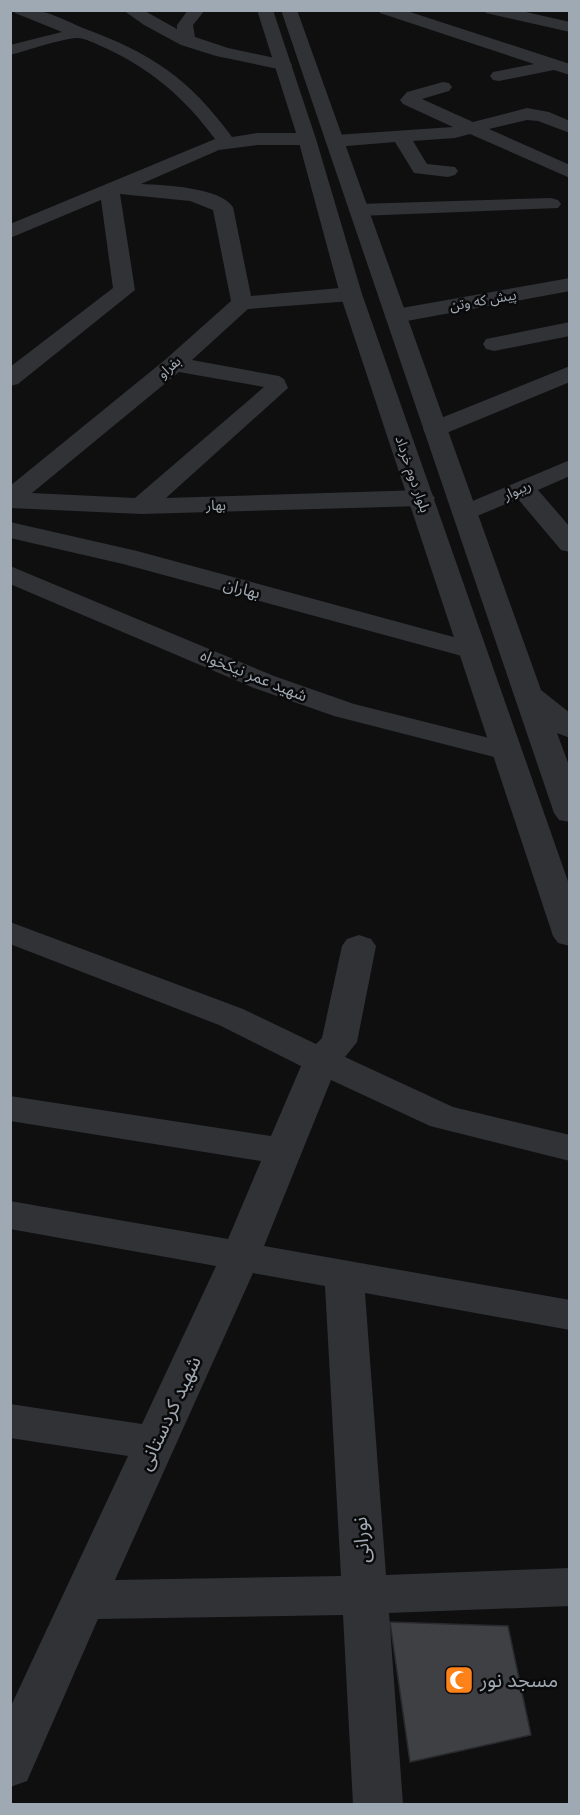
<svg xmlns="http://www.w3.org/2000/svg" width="580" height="1815" viewBox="0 0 580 1815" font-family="Lato,'Noto Sans Arabic',sans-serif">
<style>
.building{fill:#3e4044;stroke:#292a2d;stroke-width:1.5}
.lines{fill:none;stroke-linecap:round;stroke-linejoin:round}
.minor{fill:#303236;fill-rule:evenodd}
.tertiary{fill:#303236;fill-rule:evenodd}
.labels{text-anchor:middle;stroke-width:5;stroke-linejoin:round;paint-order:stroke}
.far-street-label{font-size:14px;fill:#9fa9b3;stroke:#0a0a0b}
.street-label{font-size:16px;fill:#9fa9b3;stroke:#0a0a0b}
.near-street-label{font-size:20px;fill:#9fa9b3;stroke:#0a0a0b}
.near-poi-label{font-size:20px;fill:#9fa9b3;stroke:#0a0a0b;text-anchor:start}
</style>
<rect width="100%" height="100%" fill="#0f0f10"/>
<path class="building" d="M390 1622 508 1626 531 1735 410 1762Z"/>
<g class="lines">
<g class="minor">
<path d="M13 10C20 10 29 9 36 10 52 13 69 22 83 28 151 53 189 78 232 137L258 133H307L314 135 316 139 314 143 307 145H258L219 150 141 184C164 185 219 187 233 207L251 296 351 287 359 289 362 294 359 299 351 301 248 309 192 360 279 376 284 379 288 388 166 498 422 490 431 493 435 498 431 503 422 506 141 514 10 508V486L166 359 231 301 213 210 190 201 120 194 135 290 18 384 10 386V367L113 288 101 200 10 238V224L215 139C185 98 150 68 103 47 96 44 85 38 77 38 60 39 29 50 10 55V45L62 32 15 13ZM179 372 264 387 135 498 32 493Z"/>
<path d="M123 10H143L177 29V25L188 10H205L193 25 195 37 228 48 289 61 292 65 289 69 283 70 216 56 181 45 144 25Z"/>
<path d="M378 10H404L570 64V75L554 70 499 81 493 80 490 76 493 72 534 64 380 13Z"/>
<path d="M484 10H517L570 22V32L486 13Z"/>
<path d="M443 82 449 83 452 87 449 91 422 99 473 122 527 108 549 112 570 121V133L538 121 527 120 489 129 570 165V178L470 134 455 138 413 141 427 164 455 167 458 171 455 175 448 177 414 173 395 142 335 147 328 145 326 141 328 137 335 135 453 127 403 104 400 100 407 92Z"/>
<path d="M551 198 558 200 561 204 558 208 359 216 352 214 349 210 352 206 359 204Z"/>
<path d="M570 278V291L396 323 388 321 385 316 388 311 396 309Z"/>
<path d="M570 322V336L494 351 486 349 483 344 486 339Z"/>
<path d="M570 366V382L444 434 435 436 426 434 423 429 426 424Z"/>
<path d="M570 460V476L538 490 570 527V552L561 550 518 499 465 521 456 518 452 513 456 508Z"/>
<path d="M10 522 137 551 483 645 487 651 483 657 473 659 123 564 10 538Z"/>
<path d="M10 566 274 676 354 704 517 745 521 751 517 757 506 760 334 716 254 688 10 584Z"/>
<path d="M10 922 243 1009 316 1044 322 1038 342 946 347 939 359 935 371 939 376 946 357 1042 345 1057 453 1107 570 1135V1161L430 1126 331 1080 264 1246 570 1300V1330L365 1293 386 1575 570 1568V1606L389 1613 403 1804H353L343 1615 98 1619 27 1781 10 1787V1708L128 1456 10 1438V1404L142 1424 216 1266 10 1229V1201L228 1239 261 1161 10 1121V1096L271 1136 301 1066 219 1025 10 944ZM253 1273 325 1286 341 1576 115 1580Z"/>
</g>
<g class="tertiary">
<path d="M257 10H273L316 139 362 294 570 887V946L558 943 553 936 340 294 298 139Z"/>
<path d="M281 10H297L541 690 570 713V738L557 733 570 768V822L559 820 554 813Z"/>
</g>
</g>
<defs>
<g id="mosque-square" transform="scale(1.5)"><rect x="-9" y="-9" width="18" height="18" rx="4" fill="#fe821a" stroke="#0a0a0b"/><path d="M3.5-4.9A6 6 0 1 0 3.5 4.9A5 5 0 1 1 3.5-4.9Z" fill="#fff"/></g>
</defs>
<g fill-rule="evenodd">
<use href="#mosque-square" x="459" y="1680"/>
</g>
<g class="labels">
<g class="far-street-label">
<text transform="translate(483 300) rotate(-10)" y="5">پیش که وتن</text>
<text transform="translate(169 367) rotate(-41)" y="5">بفراو</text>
<text transform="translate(413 474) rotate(71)" y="5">بلوار دوم خرداد</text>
<text transform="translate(517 490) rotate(-24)" y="5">ریبوار</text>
<text transform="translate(216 505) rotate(-1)" y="5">بهار</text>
</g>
<g class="street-label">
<text transform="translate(242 588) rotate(15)" y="6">بهاران</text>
<text transform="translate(254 675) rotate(22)" y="6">شهید عمر نیکخواه</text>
</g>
<g class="near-street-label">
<text transform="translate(169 1413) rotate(-65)" y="7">شهید کردستانی</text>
<text transform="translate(361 1540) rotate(-94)" y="7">نورانی</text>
</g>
<g class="near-poi-label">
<text x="480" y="1687">مسجد نور</text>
</g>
</g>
<rect width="580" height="1815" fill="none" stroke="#9fa9b3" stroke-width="24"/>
</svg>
